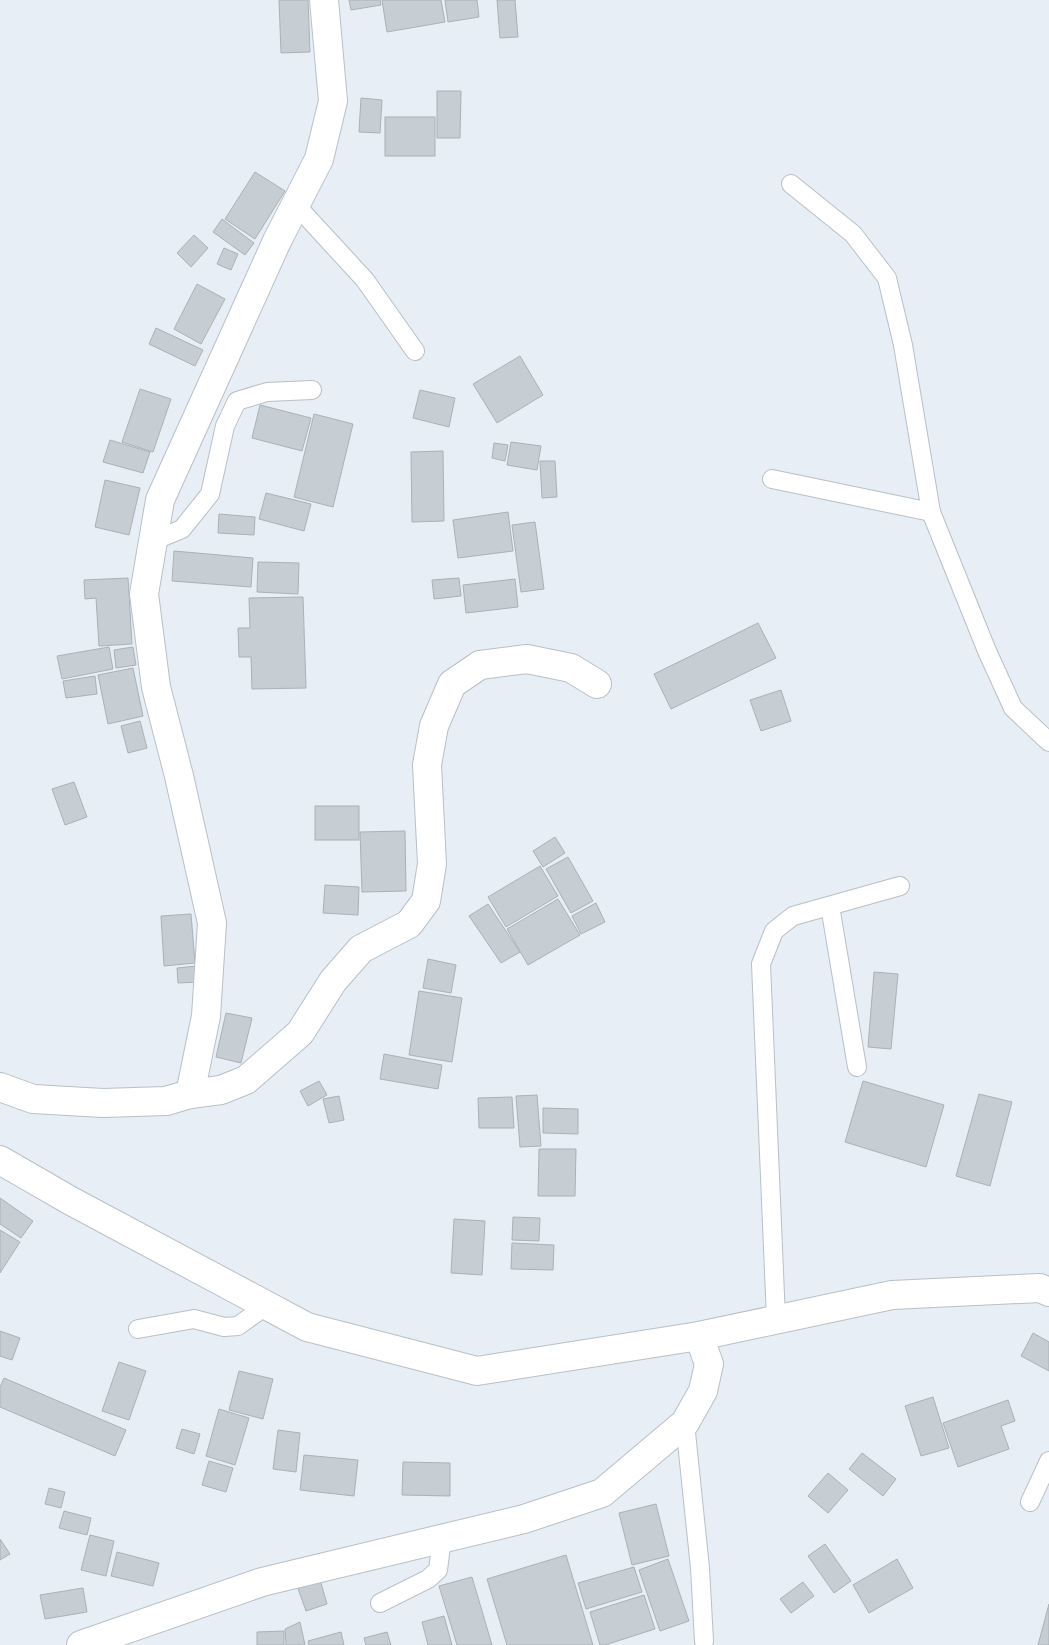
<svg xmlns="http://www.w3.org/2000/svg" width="1049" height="1645" viewBox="0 0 1049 1645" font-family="'Roboto Condensed',sans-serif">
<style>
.building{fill:#c6ced4;stroke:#aab1b7}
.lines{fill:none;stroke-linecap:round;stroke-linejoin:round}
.lane-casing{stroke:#b8c0c6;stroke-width:20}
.street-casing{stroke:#b8c0c6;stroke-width:30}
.secondary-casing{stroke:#b8c0c6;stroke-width:30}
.lane{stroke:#fff;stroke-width:18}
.street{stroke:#fff;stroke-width:28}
.secondary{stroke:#fff;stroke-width:28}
</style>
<rect width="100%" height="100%" fill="#e7eef5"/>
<g class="building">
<path d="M279 0H308L310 52 281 53Z"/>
<path d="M349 0H380L381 5 351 10Z"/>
<path d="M382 0H441L445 22 387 32Z"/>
<path d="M445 0H477L479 17 448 22Z"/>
<path d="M497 0H515L518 37 500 38Z"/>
<path d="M437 91H461L460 138H437Z"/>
<path d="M361 98 382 100 380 133 359 132Z"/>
<rect x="385" y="117" width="50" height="39"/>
<path d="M255 172 285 191 255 239 225 219Z"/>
<path d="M222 219 254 243 245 255 213 232Z"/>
<path d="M194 235 208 248 191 267 177 253Z"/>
<path d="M224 248 238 254 231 270 217 264Z"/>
<path d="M197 284 225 299 201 344 174 329Z"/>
<path d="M156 328 203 350 195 366 149 344Z"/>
<path d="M520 356 543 395 497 423 473 384Z"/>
<path d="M140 389 171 399 153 452 122 442Z"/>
<path d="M420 390 455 398 449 427 413 418Z"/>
<path d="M260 405 311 418 302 451 252 438Z"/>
<path d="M314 414 353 424 333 507 294 497Z"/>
<path d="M110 440 150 452 143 473 103 462Z"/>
<path d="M511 442 541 446 537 470 507 465Z"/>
<path d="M494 443 508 445 505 461 492 458Z"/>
<path d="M443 451 444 521 412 522 411 452Z"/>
<path d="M540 461H555L557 497 542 498Z"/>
<path d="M105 480 140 488 129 535 95 527Z"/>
<path d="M266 493 311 504 304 531 259 519Z"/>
<path d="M508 512 513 551 458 558 453 520Z"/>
<path d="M219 514 255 517 254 535 218 533Z"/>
<path d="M535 522 544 589 521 592 512 525Z"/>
<path d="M174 551 253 558 251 587 172 581Z"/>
<path d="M258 562 299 563 298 594 257 592Z"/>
<path d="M128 578 132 644 99 646 96 598 85 599 84 580Z"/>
<path d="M459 578 461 596 434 599 432 580Z"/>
<path d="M515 579 518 607 466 613 463 585Z"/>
<path d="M303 597 306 688 252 689 251 657H239L238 628H250L249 598Z"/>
<path d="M758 623 776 658 671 709 654 674Z"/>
<path d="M109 647 113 669 62 679 57 656Z"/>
<path d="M133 647 136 665 116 668 114 650Z"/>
<path d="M133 668 143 716 108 724 98 675Z"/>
<path d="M95 676 97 694 66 698 63 681Z"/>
<path d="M781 690 791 721 761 731 750 700Z"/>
<path d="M140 721 147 748 128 753 121 726Z"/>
<path d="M74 782 87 817 65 825 52 789Z"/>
<rect x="315" y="806" width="44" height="34"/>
<path d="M405 831 406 891 362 892 360 832Z"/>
<path d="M555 837 565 853 543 867 533 851Z"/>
<path d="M568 857 593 901 571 913 546 869Z"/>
<path d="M540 866 558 896 506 927 488 897Z"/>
<path d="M325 885 359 887 358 915 323 913Z"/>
<path d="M558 899 580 935 528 965 507 929Z"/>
<path d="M596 903 605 922 581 934 572 916Z"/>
<path d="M488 904 520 952 501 963 469 916Z"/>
<path d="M191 914 195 963 164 966 161 916Z"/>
<path d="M428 959 456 965 451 993 423 988Z"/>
<path d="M197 966 198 982 178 983 177 968Z"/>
<path d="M874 972 898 974 891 1049 868 1047Z"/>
<path d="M419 991 462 998 452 1062 409 1055Z"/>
<path d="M226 1013 252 1018 241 1063 216 1057Z"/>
<path d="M384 1054 442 1065 438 1089 380 1079Z"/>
<path d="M319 1081 327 1095 308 1106 300 1091Z"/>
<path d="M863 1081 944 1105 926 1167 845 1142Z"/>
<path d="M979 1094 1012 1102 990 1186 956 1176Z"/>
<path d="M537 1095 541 1146 520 1147 516 1096Z"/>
<path d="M339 1096 344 1120 329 1123 323 1099Z"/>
<path d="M512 1097 514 1128H479L478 1098Z"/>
<path d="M543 1108 578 1109V1134L543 1133Z"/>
<path d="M539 1149H576L575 1196H538Z"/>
<path d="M0 1198 33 1221 21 1238 0 1224Z"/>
<path d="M513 1217 540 1218 539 1241 512 1240Z"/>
<path d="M454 1219 485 1221 482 1275 451 1273Z"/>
<path d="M0 1230 20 1242 0 1273Z"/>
<path d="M512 1243 554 1245 553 1270 511 1269Z"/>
<path d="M0 1331 20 1338 12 1360 0 1356Z"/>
<path d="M1033 1333 1049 1342V1371L1021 1356Z"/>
<path d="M119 1362 146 1371 129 1420 102 1411Z"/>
<path d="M239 1371 273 1379 263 1419 229 1410Z"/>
<path d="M4 1378 126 1430 115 1456 0 1407V1387Z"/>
<path d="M933 1397 949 1448 921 1456 905 1406Z"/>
<path d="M1008 1400 1015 1421 1001 1426 1009 1449 958 1467 943 1423Z"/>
<path d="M219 1409 249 1418 235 1465 206 1456Z"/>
<path d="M182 1429 200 1434 194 1454 176 1448Z"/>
<path d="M278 1430 300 1433 296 1472 273 1469Z"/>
<path d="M862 1453 896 1479 883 1496 849 1469Z"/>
<path d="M304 1455 358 1460 354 1496 300 1490Z"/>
<path d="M209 1461 233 1468 226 1492 202 1485Z"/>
<path d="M403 1462 450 1463V1496L402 1495Z"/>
<path d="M828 1473 848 1490 828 1513 808 1496Z"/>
<path d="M49 1488 65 1492 61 1508 45 1504Z"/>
<path d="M656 1504 669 1556 632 1565 619 1513Z"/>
<path d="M64 1511 91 1518 87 1535 59 1528Z"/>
<path d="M90 1535 114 1541 106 1576 81 1570Z"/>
<path d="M0 1539 10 1554 0 1560Z"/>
<path d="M825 1544 851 1581 834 1593 808 1556Z"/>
<path d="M117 1552 159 1563 153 1586 111 1576Z"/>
<path d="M566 1555 593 1645H507L487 1579Z"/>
<path d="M668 1559 689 1621 660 1631 639 1570Z"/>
<path d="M897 1559 913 1588 869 1613 853 1585Z"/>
<path d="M634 1567 642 1592 586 1609 578 1583Z"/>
<path d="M319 1576 327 1604 306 1611 296 1583Z"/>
<path d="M472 1577 492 1645H457L439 1586Z"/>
<path d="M803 1582 814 1596 791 1613 780 1599Z"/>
<path d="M83 1588 87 1612 45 1619 40 1595Z"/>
<path d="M644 1595 655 1629 605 1645H600L590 1612Z"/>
<path d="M1049 1604V1645H1038Z"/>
<path d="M444 1616 452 1645H428L422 1622Z"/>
<path d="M300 1622 305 1645H286L285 1629Z"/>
<path d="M284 1631V1645H257V1632Z"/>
<path d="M341 1632 344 1645H309L308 1641Z"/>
<path d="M387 1632 391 1645H366L364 1638Z"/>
</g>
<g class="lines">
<g class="lane-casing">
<g id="lane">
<path d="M791 184 853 234 887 278 903 345 931 512 987 651 1013 708 1049 742"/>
<path d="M296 205 365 280 415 351"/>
<path d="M772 479 931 512"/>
<path d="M153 541 182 529 210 494 225 426 237 401 267 392 312 390"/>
<path d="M830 906 857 1067"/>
<path d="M776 1319 761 964 774 931 793 916 900 886"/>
<path d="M138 1329 194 1319 224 1327 238 1326 267 1305"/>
<path d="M685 1423 700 1568 704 1641"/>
<path d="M1030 1502 1049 1461"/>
<path d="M380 1603 428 1579 438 1570 442 1538"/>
</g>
</g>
<g class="street-casing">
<g id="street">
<path d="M0 1087 33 1099 103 1103 166 1101 190 1094 221 1090 246 1080 300 1033 333 981 361 949 409 924 426 901 432 864 427 765 434 726 452 684 480 665 527 659 571 668 597 684"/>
<path d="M190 1094 206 1016 212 923 179 776 156 687 144 594 160 500 277 241 319 159 333 101 324 0"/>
<path d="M81 1645 262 1582 524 1519 602 1493 685 1423 703 1391 709 1364 699 1336"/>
</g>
</g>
<g class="secondary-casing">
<path id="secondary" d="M0 1160 71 1201 307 1327 477 1371 699 1336 892 1295 1040 1288 1049 1292"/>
</g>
<use href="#lane" class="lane"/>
<use href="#street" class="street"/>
<use href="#secondary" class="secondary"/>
</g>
</svg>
